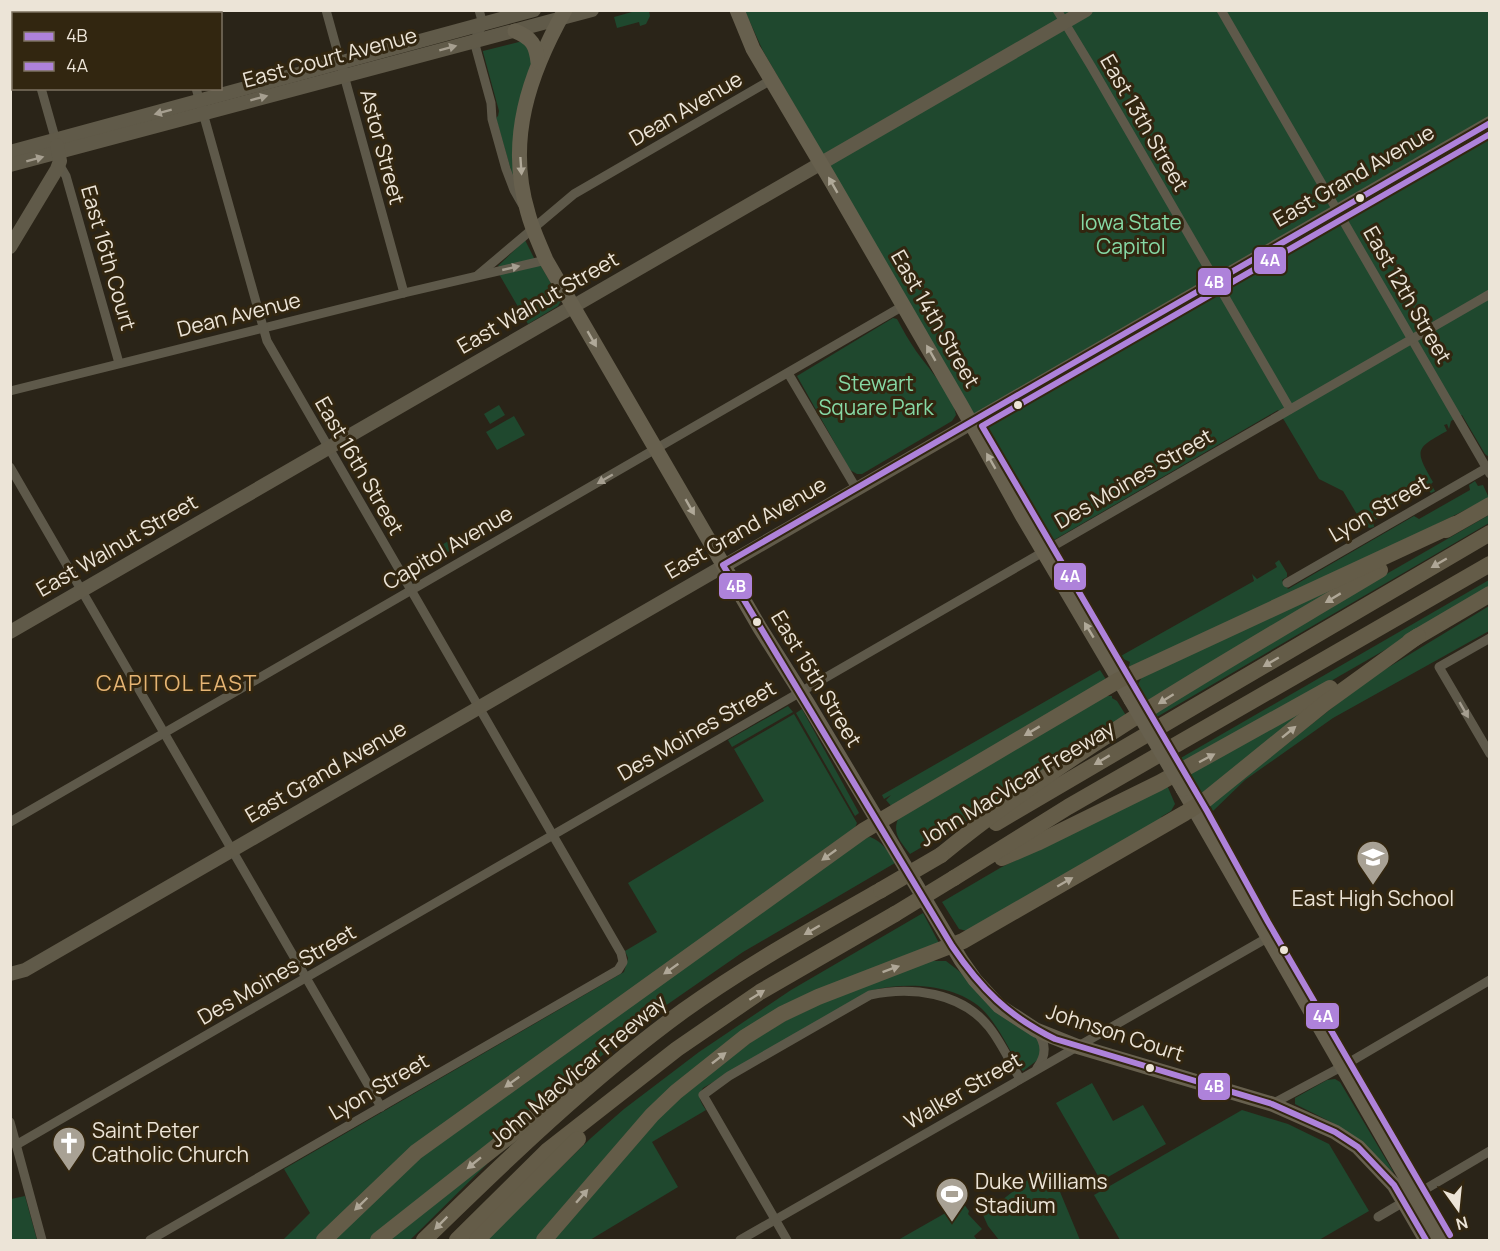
<svg xmlns="http://www.w3.org/2000/svg" width="1500" height="1251" viewBox="0 0 1500 1251" font-family="Manrope,sans-serif">
<style>
.green{fill:#1f482e}
.lines{fill:none;stroke-linecap:round;stroke-linejoin:round}
.street{stroke:#5e594a;stroke-width:9}
.secondary{stroke:#605a49;stroke-width:14}
.primary{stroke:#67604e;stroke-width:15}
.highway{stroke:#645c48;stroke-width:16}
.primary-bridge{stroke:#67604e;stroke-width:15}
.highway-bridge{stroke:#645c48;stroke-width:16}
.bus-1-casing{stroke:#322610;stroke-width:10}
.bus-2-casing{stroke:#322610;stroke-width:10}
.bus-1{stroke:#ae82da;stroke-width:6}
.bus-2{stroke:#ae82da;stroke-width:6}
.oneway{fill:#a69f90}
.oneway2{fill:#b0a999}
.oneway3{fill:#a59e90}
.oneway4{fill:#afa797}
.bus-dot{fill:#ece4d7;stroke:#322610;stroke-width:2}
.labels{text-anchor:middle;stroke-width:6;stroke-linejoin:round;paint-order:stroke}
.street-label{font-size:21px;fill:#ece4d7;stroke:#322610}
.park-label{font-size:21px;fill:#86d9a5;stroke:#322610}
.poi-label{font-size:21px;fill:#ece4d7;stroke:#322610;text-anchor:start}
.neighbourhood-label{font-size:22px;letter-spacing:1.5px;fill:#e6b574;stroke:#322610}
.line-badge{stroke:#322610;stroke-width:2}
.badge-label{font-size:16px;text-anchor:middle;font-weight:bold;fill:#fff}
</style>
<rect width="100%" height="100%" fill="#2a2418"/>
<g class="green">
<path d="M639 10 649 11 650 16 646 24 640 26 639 22 617 28 614 17Z"/>
<path d="M745 11H1489V457L1485 454 1462 415 1451 421 1449 429 1447 424 1444 425 1447 431C1414 449 1415 450 1433 482L1431 484 1435 491 1431 493 1427 489 1373 521 1374 527 1370 528 1364 526 1343 491 1319 479 1278 410 1054 540 1046 538 763 51Z"/>
<path d="M527 40 532 62 520 98 516 188 496 118 498 116 499 111 483 52V51Z"/>
<path d="M525 240 535 260 500 268 498 266Z"/>
<path d="M533 266H541L561 301 558 306 528 324 499 274Z"/>
<path d="M893 318 897 319C903 330 909 341 916 351 928 368 953 395 956 415L952 421 862 474H857L850 470 797 376Z"/>
<path d="M499 405 505 415 490 424 484 414Z"/>
<path d="M514 416 525 435 497 450 486 432Z"/>
<path d="M1475 481 1478 486 1483 485 1489 498 1427 529 1132 666H1129L1130 662 1119 657 1254 581 1252 574 1257 579 1277 567 1275 563 1279 560 1287 573V577L1282 580 1288 589 1414 516 1419 519 1470 490 1469 485Z"/>
<path d="M1489 515V523L1155 718 1152 714 1282 634Z"/>
<path d="M452 539 456 547 443 555 438 547Z"/>
<path d="M1352 578 1147 704 1137 686 1142 677Z"/>
<path d="M1489 580V590L1183 766 1179 759Z"/>
<path d="M1489 606V631L1333 718 1245 780 1213 811 1210 805 1366 681Z"/>
<path d="M1100 670 1107 681 892 807 886 800 891 795 884 799 882 795Z"/>
<path d="M1103 696H1112V698L1117 701 1127 717 984 811 910 854C901 842 892 834 898 819Z"/>
<path d="M1318 701 1201 794 1188 775Z"/>
<path d="M788 706 793 712 732 747 728 740Z"/>
<path d="M802 709 858 811 859 813 855 816 796 713Z"/>
<path d="M794 714 857 823 854 830 323 1232 316 1240H283L310 1213 284 1169 624 972 628 958 625 951 657 932 628 883 764 801 734 749Z"/>
<path d="M1167 785 1175 804 1171 811 1161 817 1162 820 967 931 959 929 942 902 1000 868Z"/>
<path d="M870 837C883 842 888 851 895 863L743 952 655 1013 372 1240H332L420 1158 863 838Z"/>
<path d="M923 913 939 943 734 1041 538 1240H486L591 1138 624 1109 699 1052 791 990Z"/>
<path d="M930 961H946L959 971 978 992 1034 1034 1041 1045 1039 1059 1023 1071 1020 1068C1009 1049 998 1025 982 1009 953 983 905 982 869 991L703 1088C697 1097 700 1101 706 1110L652 1142 678 1187 590 1240H552L659 1117 703 1078 757 1038 787 1020 845 992Z"/>
<path d="M1335 1079 1340 1082 1394 1173 1355 1138 1331 1122 1295 1104V1098L1327 1080Z"/>
<path d="M1092 1083 1113 1121 1143 1105 1166 1144 1101 1181 1056 1103Z"/>
<path d="M1242 1110 1288 1124 1329 1144 1369 1211 1319 1240H1120L1094 1195Z"/>
<path d="M486 1163 487 1164 410 1240H389Z"/>
<path d="M1039 1171 1053 1175 1080 1240H999L988 1226 983 1215Z"/>
<path d="M25 1196 37 1240H11V1199Z"/>
<path d="M963 1203 969 1211 968 1214 982 1229 974 1236 977 1240H898Z"/>
</g>
<g class="lines">
<g class="street">
<path d="M18 10 19 14"/>
<path d="M175 10 176 14"/>
<path d="M326 10 404 293"/>
<path d="M479 10 483 24 474 41 491 103 492 119 506 169 514 190 522 204"/>
<path d="M1057 10 1091 66 1290 409"/>
<path d="M1221 10 1490 474"/>
<path d="M41 88 56 141"/>
<path d="M59 164 66 176 119 363"/>
<path d="M478 275 574 194 771 80"/>
<path d="M788 373 856 488"/>
<path d="M10 391 404 293 546 260"/>
<path d="M10 467 381 1107"/>
<path d="M1287 583 1490 466"/>
<path d="M1490 638 1439 667 1490 754"/>
<path d="M10 822 903 306"/>
<path d="M1037 1032C1047 1044 1046 1056 1037 1068"/>
<path d="M1272 1104 1343 1066 1490 980"/>
<path d="M10 1122 42 1240"/>
<path d="M16 1145 1490 294"/>
<path d="M1378 1217 1490 1151"/>
<path d="M150 1240 618 970 623 962 621 953 267 341 196 88"/>
<path d="M740 1240 1267 938"/>
<path d="M787 1240 703 1095 729 1076 870 995C911 986 961 992 989 1027 1001 1042 1010 1062 1020 1079"/>
</g>
<g class="secondary">
<path d="M10 152 534 10"/>
<path d="M10 165 592 10"/>
<path d="M10 247 57 169 60 161 57 145"/>
<path d="M10 632 1086 10"/>
<path d="M10 974 25 970 1490 123"/>
</g>
<g class="primary">
<path d="M565 10C529 74 506 140 528 213 532 229 540 245 546 260L760 628 808 704 961 960 975 980 999 1006 1036 1030 1076 1046 1272 1104 1335 1132 1358 1147 1394 1185 1426 1240"/>
<path d="M737 10 753 49 827 174 962 407 1023 517 1131 700"/>
<path d="M515 31C532 38 536 45 538 62"/>
<path d="M1183 789 1442 1240"/>
</g>
<g class="highway">
<path d="M1446 530 1490 505"/>
<path d="M1410 641 1490 594"/>
<path d="M996 823 1490 533"/>
<path d="M941 855C1076 745 1230 660 1380 570"/>
<path d="M1002 858 1037 843 1159 783 1330 688"/>
<path d="M954 878 1068 807 1490 564"/>
<path d="M324 1240 416 1152 863 831 1119 680 1455 524"/>
<path d="M378 1240 574 1085"/>
<path d="M424 1240C506 1160 590 1079 683 1011 746 966 814 928 881 890"/>
<path d="M457 1240 548 1150 677 1049 760 992 895 914"/>
<path d="M477 1240 578 1139"/>
<path d="M544 1240 652 1115 676 1092 745 1037 782 1014 818 997 963 941 1185 813 1203 802 1324 704 1418 636"/>
</g>
<path class="primary-bridge" d="M1131 700 1183 789"/>
<g class="highway-bridge">
<path d="M881 890 941 855"/>
<path d="M895 914 954 878"/>
</g>
<g class="bus-1-casing">
<path id="bus-1" d="M1426 1240 1394 1185 1358 1147 1335 1132 1272 1104 1055 1039C1008 1016 981 989 952 946L723 565 1490 123"/>
</g>
<g class="bus-2-casing">
<path id="bus-2" d="M1450 1235 1268 922 1207 811 982 426 1490 134"/>
</g>
<use href="#bus-1" class="bus-1"/>
<use href="#bus-2" class="bus-2"/>
</g>
<defs><path id="oneway-solid" d="M-6-.8H1V-3.2L6.5 0L1 3.2V.8H-6Z" transform="scale(1.5)"/></defs>
<g class="oneway">
<use href="#oneway-solid" transform="translate(448 48) rotate(-15)"/>
<use href="#oneway-solid" transform="translate(259 98) rotate(-15)"/>
<use href="#oneway-solid" transform="translate(163 112) rotate(165)"/>
<use href="#oneway-solid" transform="translate(35 159) rotate(-15)"/>
</g>
<g class="oneway2">
<use href="#oneway-solid" transform="translate(521 166) rotate(86)"/>
<use href="#oneway-solid" transform="translate(833 185) rotate(-120)"/>
<use href="#oneway-solid" transform="translate(592 339) rotate(60)"/>
<use href="#oneway-solid" transform="translate(931 353) rotate(-120)"/>
<use href="#oneway-solid" transform="translate(991 461) rotate(-120)"/>
<use href="#oneway-solid" transform="translate(690 507) rotate(60)"/>
<use href="#oneway-solid" transform="translate(1089 630) rotate(-121)"/>
</g>
<g class="oneway3">
<use href="#oneway-solid" transform="translate(511 268) rotate(-13)"/>
<use href="#oneway-solid" transform="translate(605 479) rotate(150)"/>
<use href="#oneway-solid" transform="translate(1464 710) rotate(60)"/>
</g>
<g class="oneway4">
<use href="#oneway-solid" transform="translate(1439 563) rotate(150)"/>
<use href="#oneway-solid" transform="translate(1333 598) rotate(149)"/>
<use href="#oneway-solid" transform="translate(1271 662) rotate(150)"/>
<use href="#oneway-solid" transform="translate(1166 699) rotate(148)"/>
<use href="#oneway-solid" transform="translate(1032 731) rotate(149)"/>
<use href="#oneway-solid" transform="translate(1289 732) rotate(-39)"/>
<use href="#oneway-solid" transform="translate(1207 758) rotate(-28)"/>
<use href="#oneway-solid" transform="translate(1102 760) rotate(149)"/>
<use href="#oneway-solid" transform="translate(829 855) rotate(144)"/>
<use href="#oneway-solid" transform="translate(1065 882) rotate(-30)"/>
<use href="#oneway-solid" transform="translate(812 930) rotate(150)"/>
<use href="#oneway-solid" transform="translate(671 969) rotate(145)"/>
<use href="#oneway-solid" transform="translate(891 969) rotate(-20)"/>
<use href="#oneway-solid" transform="translate(757 995) rotate(-32)"/>
<use href="#oneway-solid" transform="translate(719 1058) rotate(-38)"/>
<use href="#oneway-solid" transform="translate(512 1082) rotate(144)"/>
<use href="#oneway-solid" transform="translate(474 1163) rotate(141)"/>
<use href="#oneway-solid" transform="translate(582 1196) rotate(-49)"/>
<use href="#oneway-solid" transform="translate(361 1204) rotate(136)"/>
<use href="#oneway-solid" transform="translate(441 1223) rotate(135)"/>
</g>
<defs>
<g id="school-pin" transform="scale(1.725)"><path d="M0 17L-7.5 6A9.5 9.5 0 1 1 7.5 6Z" fill="#a8a194" stroke="#322610"/><path d="M0-5L7-2L0 1L-7-2ZM-4 1L0 2.5L4 1V4Q0 6-4 4Z" fill="#fff"/></g>
<g id="church-pin" transform="scale(1.725)"><path d="M0 17L-7.5 6A9.5 9.5 0 1 1 7.5 6Z" fill="#a8a194" stroke="#322610"/><path d="M-1.2-6h2.4v3.5h3.3v2.4h-3.3V6h-2.4V-.1h-3.3v-2.4h3.3Z" fill="#fff"/></g>
<g id="stadium-pin" transform="scale(1.725)"><path d="M0 17L-7.5 6A9.5 9.5 0 1 1 7.5 6Z" fill="#a8a194" stroke="#322610"/><path d="M0-5a6.5 5 0 1 0 0 10a6.5 5 0 1 0 0-10ZM-3.5-1.8h7v3.6h-7Z" fill="#fff"/></g>
</defs>
<g fill-rule="evenodd">
<use href="#school-pin" x="1373" y="857"/>
<use href="#church-pin" x="69" y="1143"/>
<use href="#stadium-pin" x="952" y="1194"/>
</g>
<g class="bus-dot">
<circle cx="1360" cy="198" r="5"/>
<circle cx="1018" cy="405" r="5"/>
<circle cx="757" cy="622" r="5"/>
<circle cx="1284" cy="950" r="5"/>
<circle cx="1150" cy="1068" r="5"/>
</g>
<g class="labels">
<g class="street-label">
<text transform="translate(330 58) rotate(-15)" y="7">East Court Avenue</text>
<text transform="translate(686 109) rotate(-30)" y="7">Dean Avenue</text>
<text transform="translate(1144 123) rotate(60)" y="7">East 13th Street</text>
<text transform="translate(382 147) rotate(75)" y="7">Astor Street</text>
<text transform="translate(1354 176) rotate(-30)" y="7">East Grand Avenue</text>
<text transform="translate(108 258) rotate(74)" y="7">East 16th Court</text>
<text transform="translate(1407 295) rotate(60)" y="7">East 12th Street</text>
<text transform="translate(538 303) rotate(-30)" y="7">East Walnut Street</text>
<text transform="translate(239 315) rotate(-14)" y="7">Dean Avenue</text>
<text transform="translate(935 319) rotate(60)" y="7">East 14th Street</text>
<text transform="translate(359 466) rotate(60)" y="7">East 16th Street</text>
<text transform="translate(1134 479) rotate(-30)" y="7">Des Moines Street</text>
<text transform="translate(1379 509) rotate(-30)" y="7">Lyon Street</text>
<text transform="translate(746 528) rotate(-30)" y="7">East Grand Avenue</text>
<text transform="translate(117 546) rotate(-30)" y="7">East Walnut Street</text>
<text transform="translate(448 548) rotate(-30)" y="7">Capitol Avenue</text>
<text transform="translate(816 679) rotate(59)" y="7">East 15th Street</text>
<text transform="translate(697 731) rotate(-30)" y="7">Des Moines Street</text>
<text transform="translate(326 772) rotate(-30)" y="7">East Grand Avenue</text>
<text transform="translate(1017 784) rotate(-31)" y="7">John MacVicar Freeway</text>
<text transform="translate(277 975) rotate(-30)" y="7">Des Moines Street</text>
<text transform="translate(1115 1033) rotate(18)" y="7">Johnson Court</text>
<text transform="translate(578 1071) rotate(-40)" y="7">John MacVicar Freeway</text>
<text transform="translate(379 1087) rotate(-30)" y="7">Lyon Street</text>
<text transform="translate(963 1091) rotate(-30)" y="7">Walker Street</text>
</g>
<g class="park-label">
<text x="1131" y="230">Iowa State<tspan x="1131" dy="24">Capitol</tspan></text>
<text x="876" y="391">Stewart<tspan x="876" dy="24">Square Park</tspan></text>
</g>
<g class="poi-label">
<text x="1373" y="906" text-anchor="middle">East High School</text>
<text x="92" y="1138">Saint Peter<tspan x="92" dy="24">Catholic Church</tspan></text>
<text x="975" y="1189">Duke Williams<tspan x="975" dy="24">Stadium</tspan></text>
</g>
<g class="neighbourhood-label">
<text x="177" y="691">CAPITOL EAST</text>
</g>
</g>
<g class="line-badge">
<rect x="1253" y="246" width="34" height="29" rx="6" fill="#ae82da"/>
<rect x="1197" y="267" width="35" height="29" rx="6" fill="#ae82da"/>
<rect x="1053" y="562" width="34" height="29" rx="6" fill="#ae82da"/>
<rect x="718" y="572" width="35" height="28" rx="6" fill="#ae82da"/>
<rect x="1305" y="1002" width="35" height="28" rx="6" fill="#ae82da"/>
<rect x="1197" y="1072" width="34" height="29" rx="6" fill="#ae82da"/>
</g>
<g class="badge-label">
<text x="1270" y="266">4A</text>
<text x="1214" y="288">4B</text>
<text x="1070" y="582">4A</text>
<text x="736" y="592">4B</text>
<text x="1323" y="1022">4A</text>
<text x="1214" y="1092">4B</text>
</g>
<rect width="1500" height="1251" fill="none" stroke="#ece4d7" stroke-width="24"/>
<rect x="12" y="12" width="210" height="78" fill="#322610" stroke="#7c7260" stroke-width="1.5"/>
<rect x="24" y="32" width="30" height="9" fill="#ae82da" stroke="#7c7260" stroke-width="1.5"/>
<text x="66" y="42" font-size="18" fill="#ece4d7">4B</text>
<rect x="24" y="62" width="30" height="9" fill="#ae82da" stroke="#7c7260" stroke-width="1.5"/>
<text x="66" y="72" font-size="18" fill="#ece4d7">4A</text>
<g transform="translate(1458 1209) rotate(165)" stroke="#322610" stroke-width="4.5" paint-order="stroke">
<path d="M0-4.5L10 22L0 15L-10 22Z" fill="#ece4d7"/>
<text y="-9" font-size="16" font-weight="bold" text-anchor="middle" fill="#ece4d7">N</text>
</g>
</svg>
